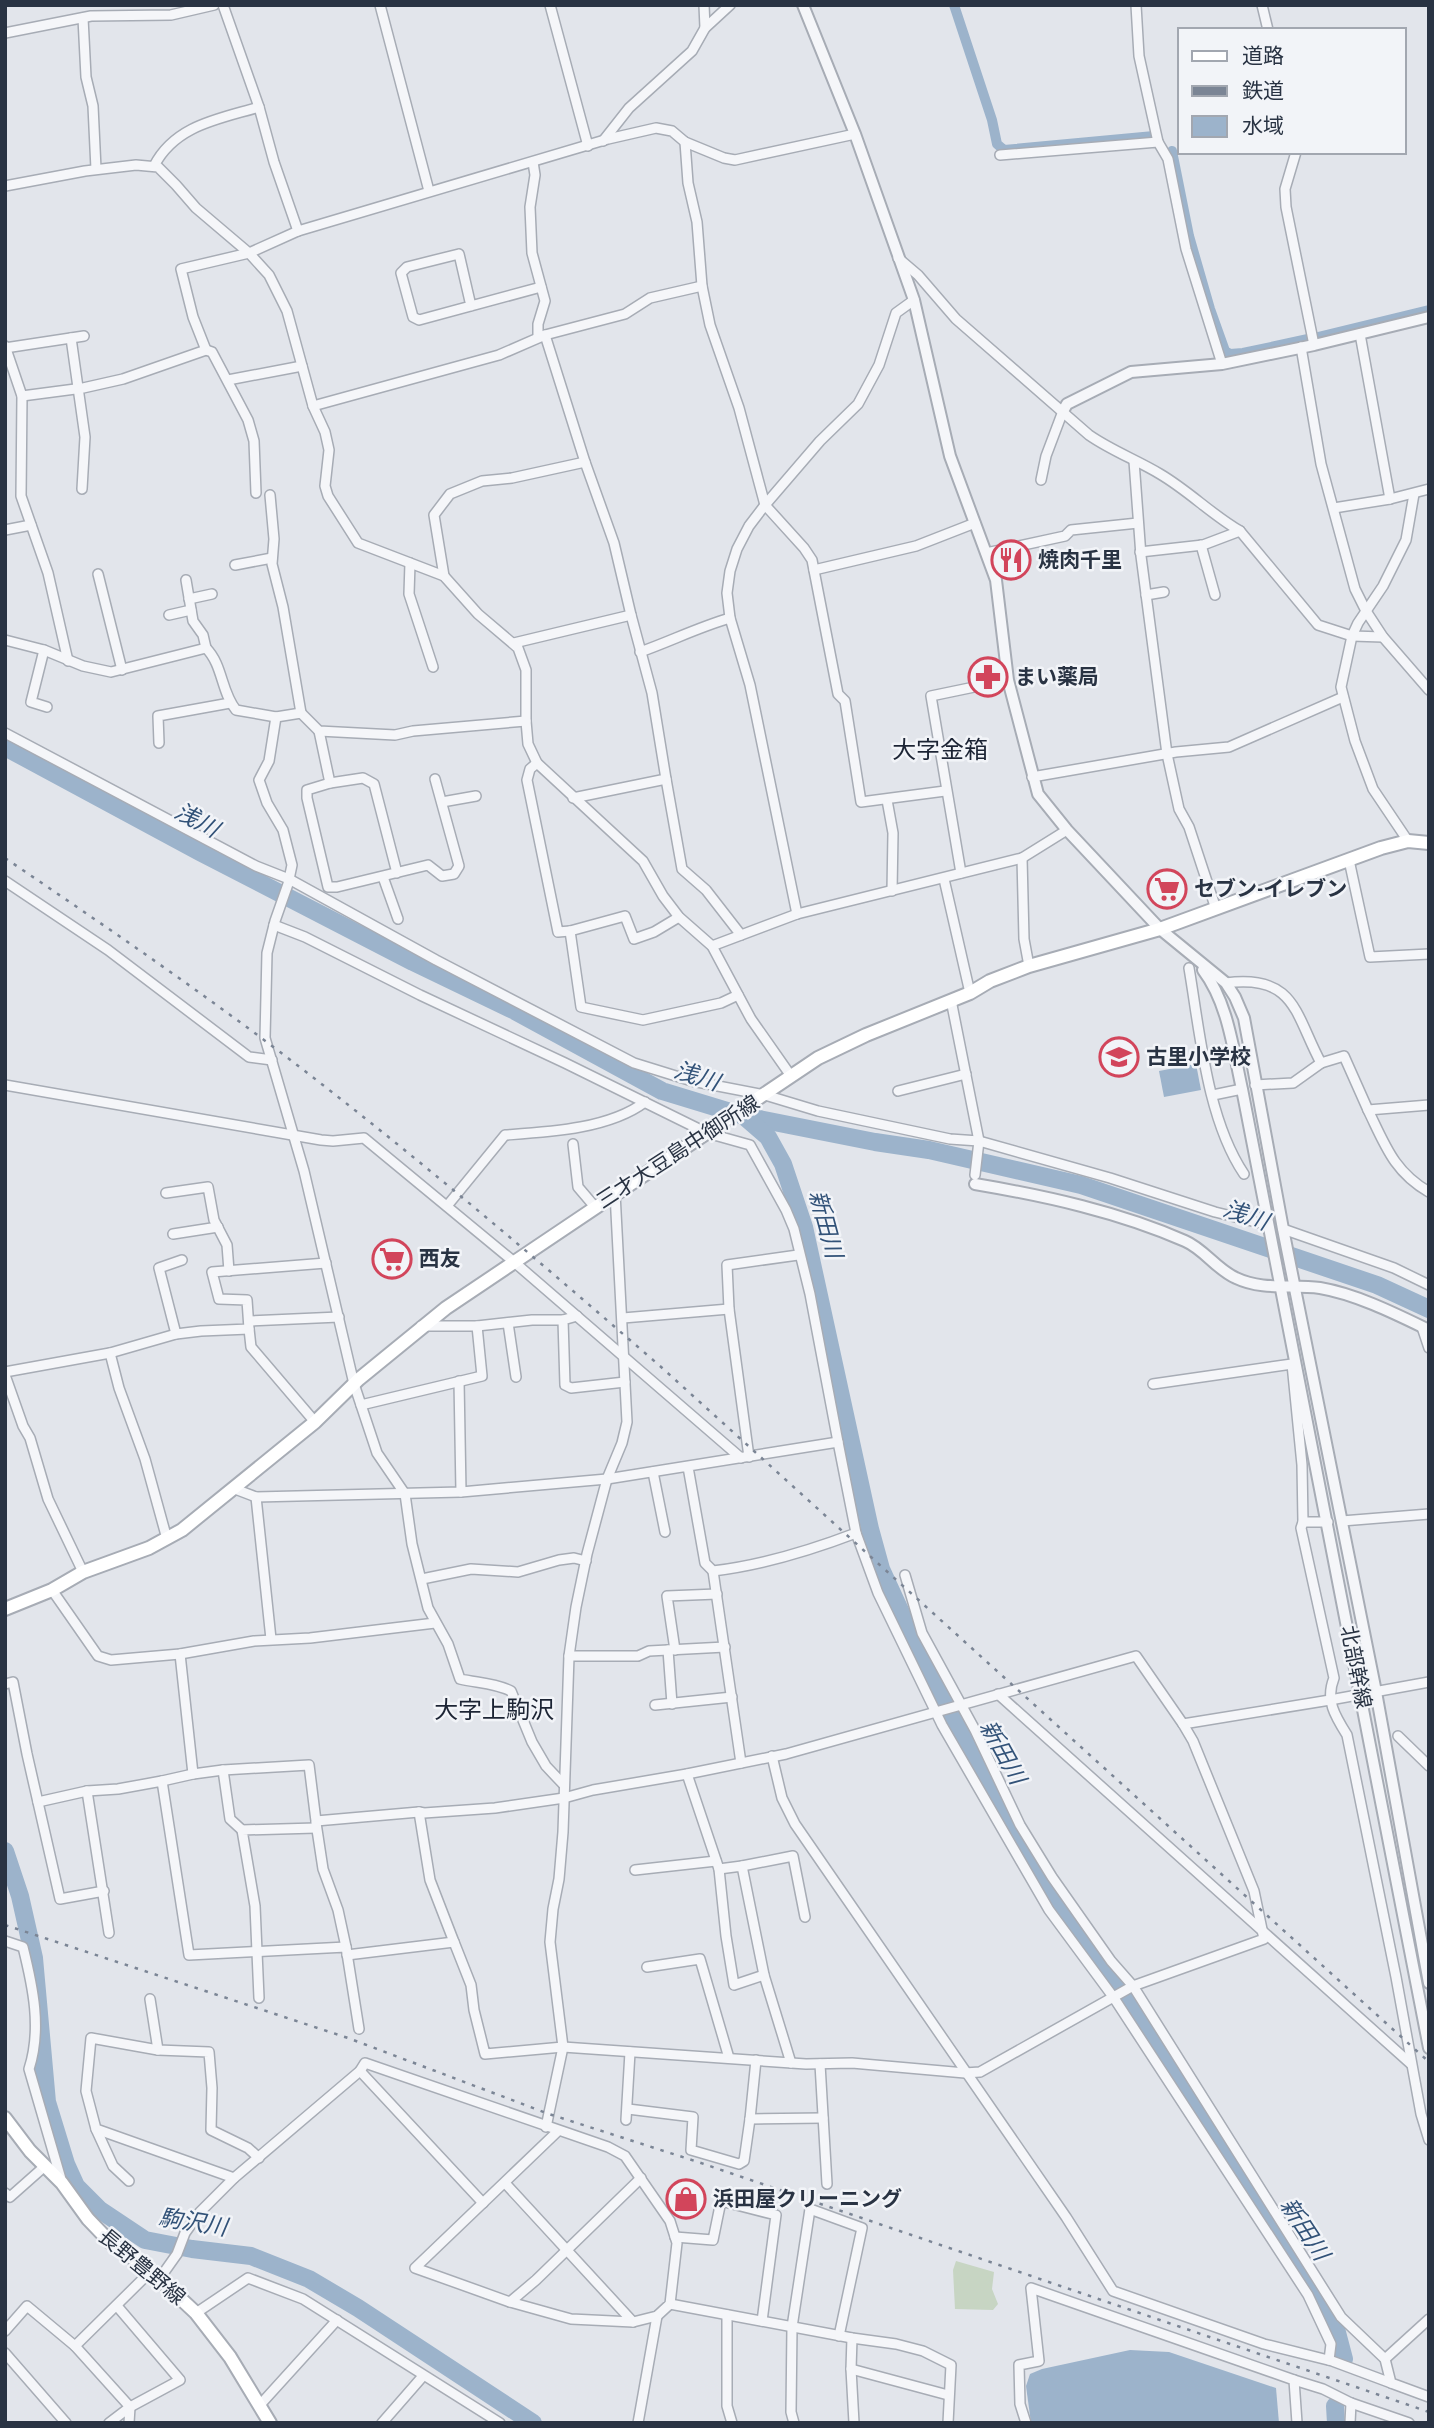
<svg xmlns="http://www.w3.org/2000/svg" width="1434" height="2428" viewBox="0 0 1434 2428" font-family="'PT Sans Narrow','Noto Sans JP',sans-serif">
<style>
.green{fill:#c7d5c3}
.water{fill:#9cb3cb}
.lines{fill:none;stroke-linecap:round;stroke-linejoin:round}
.canal{stroke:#9cb3cb;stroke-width:10}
.river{stroke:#9cb3cb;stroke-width:18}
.minor-casing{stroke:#a7acb5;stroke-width:12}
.tertiary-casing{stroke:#a7acb5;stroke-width:14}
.secondary-casing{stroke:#a7acb5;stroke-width:16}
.minor{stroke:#f5f6f9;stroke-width:9}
.tertiary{stroke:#f5f6f9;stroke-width:10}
.secondary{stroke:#fff;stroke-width:12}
.rail{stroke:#7b8595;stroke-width:2.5;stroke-dasharray:3.5 7;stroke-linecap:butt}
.labels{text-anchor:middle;stroke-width:5;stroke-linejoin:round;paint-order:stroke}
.poi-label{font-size:21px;font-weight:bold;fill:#293343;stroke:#f2f4f8;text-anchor:start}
.street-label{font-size:21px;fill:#293343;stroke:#f2f4f8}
.water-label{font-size:23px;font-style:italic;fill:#325278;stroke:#f2f4f8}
.quarter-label{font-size:24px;fill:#1c2434;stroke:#f2f4f8}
</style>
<rect width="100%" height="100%" fill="#e2e5eb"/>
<path class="green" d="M956 2261 994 2272 992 2289 998 2304 993 2310 955 2309 953 2270Z"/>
<g class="water">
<path d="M1196 1064 1201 1090 1164 1097 1159 1071Z"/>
<path d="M1130 2350 1169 2352 1276 2388 1279 2423H1031L1026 2386 1030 2374 1042 2369Z"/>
</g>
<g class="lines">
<g class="canal">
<path d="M954 5 992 120 997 144 1004 150 1154 136"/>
<path d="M1172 151 1189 236 1210 309 1225 351 1230 354 1243 353 1308 339"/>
<path d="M1318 337 1429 310"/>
</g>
<g class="river">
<path d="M5 747 200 852 413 962 515 1011 662 1091 744 1116 875 1142 929 1150 1081 1185 1377 1285 1429 1309"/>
<path d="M746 1118 768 1137 783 1164 804 1227 870 1529 881 1569 915 1643 952 1716 1036 1865 1067 1915 1130 2001 1334 2321 1344 2359"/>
<path d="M5 1851 20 1896 34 1958 47 2102 66 2164 76 2186 100 2210 145 2240 192 2249 251 2256 309 2279 358 2308 533 2423"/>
<path d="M1335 2406 1336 2423"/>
</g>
<g class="minor-casing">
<g id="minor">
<path d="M223 5 259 107 274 162 298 231"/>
<path d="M380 5 429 191"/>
<path d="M550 5 588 146"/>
<path d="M704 5 705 28"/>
<path d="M1136 5 1139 56 1158 142"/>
<path d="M1262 5 1268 30"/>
<path d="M83 18 86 77 93 106 96 169"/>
<path d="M5 33 91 16 171 15 214 5"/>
<path d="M603 141 629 108 692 51 705 28 730 5"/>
<path d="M685 142 688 183 697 222 702 286 710 325 739 408 765 505 804 548 812 560 838 694 845 701 861 802 945 791"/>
<path d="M1296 152 1285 189 1286 207 1314 345"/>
<path d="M1000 155 1158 142 1168 159 1186 249 1222 364"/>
<path d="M533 162 535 175 530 207 532 253 545 301 538 324V337"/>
<path d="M154 166C175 125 219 119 259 107"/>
<path d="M5 186 85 171 136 165 158 167 176 185 196 208 249 253 269 275 287 311 313 406 325 432 329 450 325 486 328 496 358 543 444 576 478 614 518 648 526 670V721L528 744 537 763 643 861 663 896 679 917 712 946 751 1019 791 1076"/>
<path d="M898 258 918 275 956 319 1089 435C1112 451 1137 460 1160 474 1189 491 1212 515 1240 531L1318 625 1352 636 1383 637"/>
<path d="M471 306 459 254 407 267 401 273 413 317 419 320 541 287"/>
<path d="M1360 334 1390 499"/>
<path d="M545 335 625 314 650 298 702 286"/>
<path d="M71 338 85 437 82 489"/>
<path d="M5 346 22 396 21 496 48 573 68 661"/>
<path d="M1301 347 1321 464 1355 589 1366 611 1383 637 1429 690"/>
<path d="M5 348 84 336"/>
<path d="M206 350 212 352 248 420 254 441 256 493"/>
<path d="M228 380 302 366"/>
<path d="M22 396 83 388 123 379 206 350 193 317 181 269 249 253 298 231 608 139 656 128 672 131 685 142 724 158 735 160 855 134"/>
<path d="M313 406 499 355 545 335 585 462 614 543 631 615 652 693 666 779 573 798"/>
<path d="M1134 461 1141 556 1167 754 1179 809 1189 827 1216 909"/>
<path d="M1041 480 1046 456 1063 411"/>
<path d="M270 495 274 539 272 564 283 607 301 713"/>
<path d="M1334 508 1390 499 1429 489"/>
<path d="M5 530 31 525"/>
<path d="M1201 545 1215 595"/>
<path d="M1140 552 1203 545 1240 531"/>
<path d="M986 553 1065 536 1071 530 1138 523"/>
<path d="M410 563 409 594 433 667"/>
<path d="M235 565 272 558"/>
<path d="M814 570 916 546 975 523"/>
<path d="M98 574 122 670"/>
<path d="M444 576 434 515 450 494 482 481 512 478 585 462"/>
<path d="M186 580 193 621 203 635 206 648"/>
<path d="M1146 595 1164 592"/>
<path d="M189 599 212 594"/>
<path d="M169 615 191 610"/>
<path d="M5 640 44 650 83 666 111 672 206 648C223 665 221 692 236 710L276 717 301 713 319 731 395 735 413 731 526 721"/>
<path d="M514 643 631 615"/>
<path d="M44 650 31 702 47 707"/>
<path d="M640 652C671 641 699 627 730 618"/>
<path d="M276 717 269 761 259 780 267 803 283 830 292 865 288 884 275 921 267 953 265 1038 304 1171 354 1384 377 1453 405 1494 412 1544 428 1608 448 1644 460 1679C478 1683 495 1683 511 1691L532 1742 546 1766 563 1784"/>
<path d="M319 731 330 783"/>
<path d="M5 733 256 866 289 879 436 960 634 1063 692 1081 765 1095 818 1111 950 1139 979 1141 1110 1178 1215 1212 1268 1225"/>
<path d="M159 743 158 716 230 703"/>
<path d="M537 763 530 769 527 780 558 932 570 931 625 916 634 939 654 932 679 917"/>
<path d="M1032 777 1176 752 1229 747 1343 697"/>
<path d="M666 779 682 869 706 890 741 935"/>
<path d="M887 800 893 833 892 891"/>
<path d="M442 802 476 796"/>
<path d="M1408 841 1373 789 1355 741 1341 687 1352 636 1358 623 1383 586 1406 540 1414 494"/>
<path d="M1022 858 1024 939 1029 966"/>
<path d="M1349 860 1370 957 1429 954"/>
<path d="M397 873 374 784 363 778 330 783 307 790V798L328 887H337L428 865 442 876 454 874 459 866 435 779"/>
<path d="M961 873 931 696 1008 680"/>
<path d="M383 877 398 919"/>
<path d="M944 879 970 993"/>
<path d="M5 881 108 950 249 1057 272 1060"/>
<path d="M797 914 750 685 730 618 727 593 730 571 737 549 749 526 765 505 820 441 858 404 879 365 896 313 914 300"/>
<path d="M274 925 305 937 420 995 565 1063 707 1133 750 1145 786 1210 794 1229 810 1294 838 1442"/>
<path d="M570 931 581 1007 643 1020 721 1003 738 995"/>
<path d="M712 946 797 914 1022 858 1067 830"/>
<path d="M1189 968C1200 1033 1207 1119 1244 1174"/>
<path d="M1226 983C1296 974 1295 1015 1321 1063L1344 1056 1368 1110 1429 1105"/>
<path d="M951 1000 979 1141 975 1175"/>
<path d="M5 1085 321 1140 333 1141 364 1138 513 1261 741 1458"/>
<path d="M1255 1085 1293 1083 1321 1063"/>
<path d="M898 1091 966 1074"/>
<path d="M1213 1095 1242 1089"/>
<path d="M1368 1110C1385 1145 1394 1172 1429 1192"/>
<path d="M573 1144 578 1187 595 1207"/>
<path d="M166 1193 208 1187 214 1220 227 1245 229 1271"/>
<path d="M447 1206 505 1135C549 1132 609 1129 645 1102"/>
<path d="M1283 1229 1394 1268 1429 1285"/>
<path d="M173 1234 218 1227"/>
<path d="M577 1316 563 1320 565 1385 571 1388 625 1382"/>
<path d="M623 1318 729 1309"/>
<path d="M249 1321 339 1317"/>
<path d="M508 1323 516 1377"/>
<path d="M477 1326 532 1320H563"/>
<path d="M1422 1327 1429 1348"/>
<path d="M249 1329 251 1347 315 1422"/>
<path d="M176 1334 159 1268 182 1260"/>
<path d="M110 1353 119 1388 145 1459 167 1539"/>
<path d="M5 1372 110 1353 176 1334 201 1331 249 1329 247 1300 219 1299 212 1272 326 1263"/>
<path d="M5 1375 23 1426 30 1438 48 1499 83 1572"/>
<path d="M459 1381 461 1492"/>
<path d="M1153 1384 1292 1364 1302 1465 1303 1522 1301 1528 1334 1678C1325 1700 1335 1716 1347 1735L1396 1977 1421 2114 1429 2140"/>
<path d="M361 1405 482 1376 477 1326H421"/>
<path d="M749 1457 729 1309 727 1265 798 1255"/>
<path d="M653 1472 665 1532"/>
<path d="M235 1489 256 1497 461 1492 607 1479 838 1442 856 1533C809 1551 763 1565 713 1571L705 1563 688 1467"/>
<path d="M256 1497 271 1639"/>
<path d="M1342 1521 1429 1514"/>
<path d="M1303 1522H1328"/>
<path d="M856 1533 878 1593 942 1725 1049 1910 1114 1998 1308 2295 1331 2344 1329 2360"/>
<path d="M713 1571 741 1763"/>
<path d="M905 1575 922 1633 975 1730 1020 1825 1052 1877 1111 1961 1133 1986 1341 2317 1385 2359 1391 2383 1429 2397"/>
<path d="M422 1579 471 1569 518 1572 559 1560 574 1558 586 1561"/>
<path d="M52 1590 98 1656 111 1660 180 1654 254 1641 310 1638 435 1623"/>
<path d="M668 1650 672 1704"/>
<path d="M675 1650 667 1596 717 1594"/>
<path d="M180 1654 193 1774 223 1770 309 1765 316 1821 419 1812 424 1813 495 1808 564 1798 593 1790 687 1774 786 1754 1136 1656 1183 1724 1193 1741 1254 1891 1264 1939 1133 1986 980 2072 965 2073 852 2063 806 2064 563 2047 485 2054 474 2010 471 1985 454 1942"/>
<path d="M569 1656H638L649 1651 725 1647"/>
<path d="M5 1684 13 1682 27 1754 60 1899 104 1891"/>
<path d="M998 1694 1411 2064"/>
<path d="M655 1705 732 1697"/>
<path d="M1183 1724 1330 1700 1429 1682"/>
<path d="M1398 1736 1429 1766"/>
<path d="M772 1756 782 1798 795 1824 1066 2217 1113 2291 1264 2344 1332 2361 1391 2383"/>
<path d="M223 1770 230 1819 242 1830"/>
<path d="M687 1774 719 1869 726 1936 734 1985 764 1975"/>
<path d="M162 1781 193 1774"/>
<path d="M87 1791 109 1933"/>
<path d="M38 1802 87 1791 118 1789 162 1781 189 1955 346 1947 359 2029"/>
<path d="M316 1823 323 1869 338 1910 346 1947"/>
<path d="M742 1866 793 1856 805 1917"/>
<path d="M719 1869 742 1866 764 1975 791 2063"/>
<path d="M635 1870 716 1861"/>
<path d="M5 1941 23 1947C33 1987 42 2029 29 2069L61 2179"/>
<path d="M347 1955 454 1942 430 1880 419 1812"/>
<path d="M647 1967 700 1959 729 2058"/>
<path d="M259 1998 255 1906 242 1830 316 1828"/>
<path d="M150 1999 158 2050"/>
<path d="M820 2064 827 2184"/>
<path d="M360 2071 483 2203"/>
<path d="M628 2109 693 2117 691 2150 739 2164 744 2161 750 2119 756 2060"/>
<path d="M750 2119 823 2118"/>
<path d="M626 2120 630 2052"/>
<path d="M546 2127 563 2047 550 1942 553 1909 559 1879 563 1832 569 1656 576 1607 587 1554 607 1479 622 1443 627 1422 615 1193"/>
<path d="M96 2129 113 2166 129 2181"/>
<path d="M234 2178 96 2129 86 2091 91 2038 158 2050 209 2052 212 2088 211 2130 248 2148 259 2158"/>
<path d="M505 2183 633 2322"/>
<path d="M5 2193 10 2197 45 2166"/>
<path d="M675 2237 713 2240 721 2201 776 2215 762 2321"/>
<path d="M160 2278 177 2254 185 2233 200 2212 234 2178 360 2071 365 2063 608 2147 625 2156 670 2221 677 2243 670 2304 657 2316 633 2322 571 2319 510 2302 415 2268 558 2131"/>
<path d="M510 2302 536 2280 641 2178"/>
<path d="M670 2304 852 2338 896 2344 923 2351 951 2365 948 2423"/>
<path d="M196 2313 248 2278 303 2299 500 2423"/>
<path d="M727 2315V2406L732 2423"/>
<path d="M5 2331 27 2306 75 2346 151 2271"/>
<path d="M852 2338 851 2369 854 2423"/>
<path d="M75 2346 130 2407 129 2423"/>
<path d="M5 2353 66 2423"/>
<path d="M1385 2359 1429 2319"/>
<path d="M851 2369 948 2395"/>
<path d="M1294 2380 1323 2389 1351 2403 1409 2423"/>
<path d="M259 2406 337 2320"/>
<path d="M109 2423 130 2407 180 2380 117 2306"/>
<path d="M382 2423 423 2376"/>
<path d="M638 2423 657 2316"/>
<path d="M794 2423 791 2412 792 2327 810 2209 862 2228 839 2336"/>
<path d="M1026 2423 1020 2404 1019 2365 1039 2361 1031 2288 1294 2380 1297 2423"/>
<path d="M1350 2423 1351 2403"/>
</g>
</g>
<g class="tertiary-casing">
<g id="tertiary">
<path d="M803 5 855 134 914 300 950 456 996 580 1008 680 1038 794 1067 830 1160 929 1226 983 1235 997 1244 1018 1283 1229 1376 1692 1429 1983"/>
<path d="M1063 411 1067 404 1131 372 1222 364 1314 345 1429 317"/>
<path d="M1203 970C1228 1003 1233 1049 1242 1089L1429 2048"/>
<path d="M975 1184C1046 1196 1119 1212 1185 1241 1204 1249 1217 1270 1236 1278 1263 1291 1293 1284 1320 1288 1356 1294 1396 1314 1429 1330"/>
</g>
</g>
<g class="secondary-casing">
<g id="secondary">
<path d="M5 1609 52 1590 83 1572 149 1548 182 1530 315 1422 359 1379 446 1308 818 1058 866 1035 970 993 990 981 1029 966 1160 929 1381 848 1408 841 1429 843"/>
<path d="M5 2118 30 2151 62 2183 88 2219 111 2243 151 2271 196 2313 230 2357 270 2423"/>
</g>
</g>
<use href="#minor" class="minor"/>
<use href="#tertiary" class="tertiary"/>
<use href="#secondary" class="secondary"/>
<g class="rail">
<path d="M5 858C111 930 218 1003 319 1082 436 1173 548 1269 660 1366L1429 2062"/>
<path d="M5 1925 348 2038 549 2114 698 2162 1429 2412"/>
</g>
</g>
<defs>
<g id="restaurant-ring" transform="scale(2.0125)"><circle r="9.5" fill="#f2f4f8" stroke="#d2455b" stroke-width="1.5"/><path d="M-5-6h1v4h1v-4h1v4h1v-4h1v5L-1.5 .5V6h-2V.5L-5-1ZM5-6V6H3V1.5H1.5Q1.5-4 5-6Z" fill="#d2455b"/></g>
<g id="pharmacy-ring" transform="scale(2.0125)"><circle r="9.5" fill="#f2f4f8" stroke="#d2455b" stroke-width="1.5"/><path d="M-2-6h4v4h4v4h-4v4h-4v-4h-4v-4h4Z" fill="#d2455b"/></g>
<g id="supermarket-ring" transform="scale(2.0125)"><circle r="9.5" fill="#f2f4f8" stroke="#d2455b" stroke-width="1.5"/><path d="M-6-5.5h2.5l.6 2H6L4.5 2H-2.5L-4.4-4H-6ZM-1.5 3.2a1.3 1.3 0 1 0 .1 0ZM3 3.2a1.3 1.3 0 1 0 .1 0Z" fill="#d2455b"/></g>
<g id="school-ring" transform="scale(2.0125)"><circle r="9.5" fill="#f2f4f8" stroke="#d2455b" stroke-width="1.5"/><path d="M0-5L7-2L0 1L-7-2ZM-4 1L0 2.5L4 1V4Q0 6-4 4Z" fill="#d2455b"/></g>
<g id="shop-ring" transform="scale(2.0125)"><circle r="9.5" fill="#f2f4f8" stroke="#d2455b" stroke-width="1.5"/><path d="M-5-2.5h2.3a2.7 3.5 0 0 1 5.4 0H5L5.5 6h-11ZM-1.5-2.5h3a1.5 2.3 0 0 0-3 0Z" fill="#d2455b"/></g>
</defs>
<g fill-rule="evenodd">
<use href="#restaurant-ring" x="1011" y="560"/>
<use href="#pharmacy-ring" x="988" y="677"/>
<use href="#supermarket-ring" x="1167" y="889"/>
<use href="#school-ring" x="1119" y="1057"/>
<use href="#supermarket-ring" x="392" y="1259"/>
<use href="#shop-ring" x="686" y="2199"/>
</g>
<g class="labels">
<g class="poi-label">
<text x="1038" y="567">焼肉千里</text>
<text x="1015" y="684">まい薬局</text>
<text x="1194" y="896">セブン-イレブン</text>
<text x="1146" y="1064">古里小学校</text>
<text x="419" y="1266">西友</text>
<text x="713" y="2206">浜田屋クリーニング</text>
</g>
<g class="street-label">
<text transform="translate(678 1152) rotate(-33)" y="7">三才大豆島中御所線</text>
<text transform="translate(1356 1667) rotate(79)" y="7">北部幹線</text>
<text transform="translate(142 2267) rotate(40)" y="7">長野豊野線</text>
</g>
<g class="water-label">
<text transform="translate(197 820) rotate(28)" y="8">浅川</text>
<text transform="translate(697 1076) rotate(18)" y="8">浅川</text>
<text transform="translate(1246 1215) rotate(19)" y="8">浅川</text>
<text transform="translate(826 1224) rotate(75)" y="8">新田川</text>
<text transform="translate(1003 1752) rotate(61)" y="8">新田川</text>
<text transform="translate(193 2222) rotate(9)" y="8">駒沢川</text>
<text transform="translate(1305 2229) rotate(57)" y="8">新田川</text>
</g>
<g class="quarter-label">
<text x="940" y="758">大字金箱</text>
<text x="494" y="1718">大字上駒沢</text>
</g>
</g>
<rect width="1434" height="2428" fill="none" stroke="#293343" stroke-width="14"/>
<rect x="1178" y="28" width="228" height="126" fill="#f2f4f8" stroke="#a2a7b0" stroke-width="2"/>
<rect x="1192" y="51" width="35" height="10" fill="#ffffff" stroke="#a2a7b0" stroke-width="2"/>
<text x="1242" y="63" font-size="21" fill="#293343">道路</text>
<rect x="1192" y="86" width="35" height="10" fill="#7b8595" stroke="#a2a7b0" stroke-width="2"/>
<text x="1242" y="98" font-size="21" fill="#293343">鉄道</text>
<rect x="1192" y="116" width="35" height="21" fill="#9cb3cb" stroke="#a2a7b0" stroke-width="2"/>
<text x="1242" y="133" font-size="21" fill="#293343">水域</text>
</svg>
